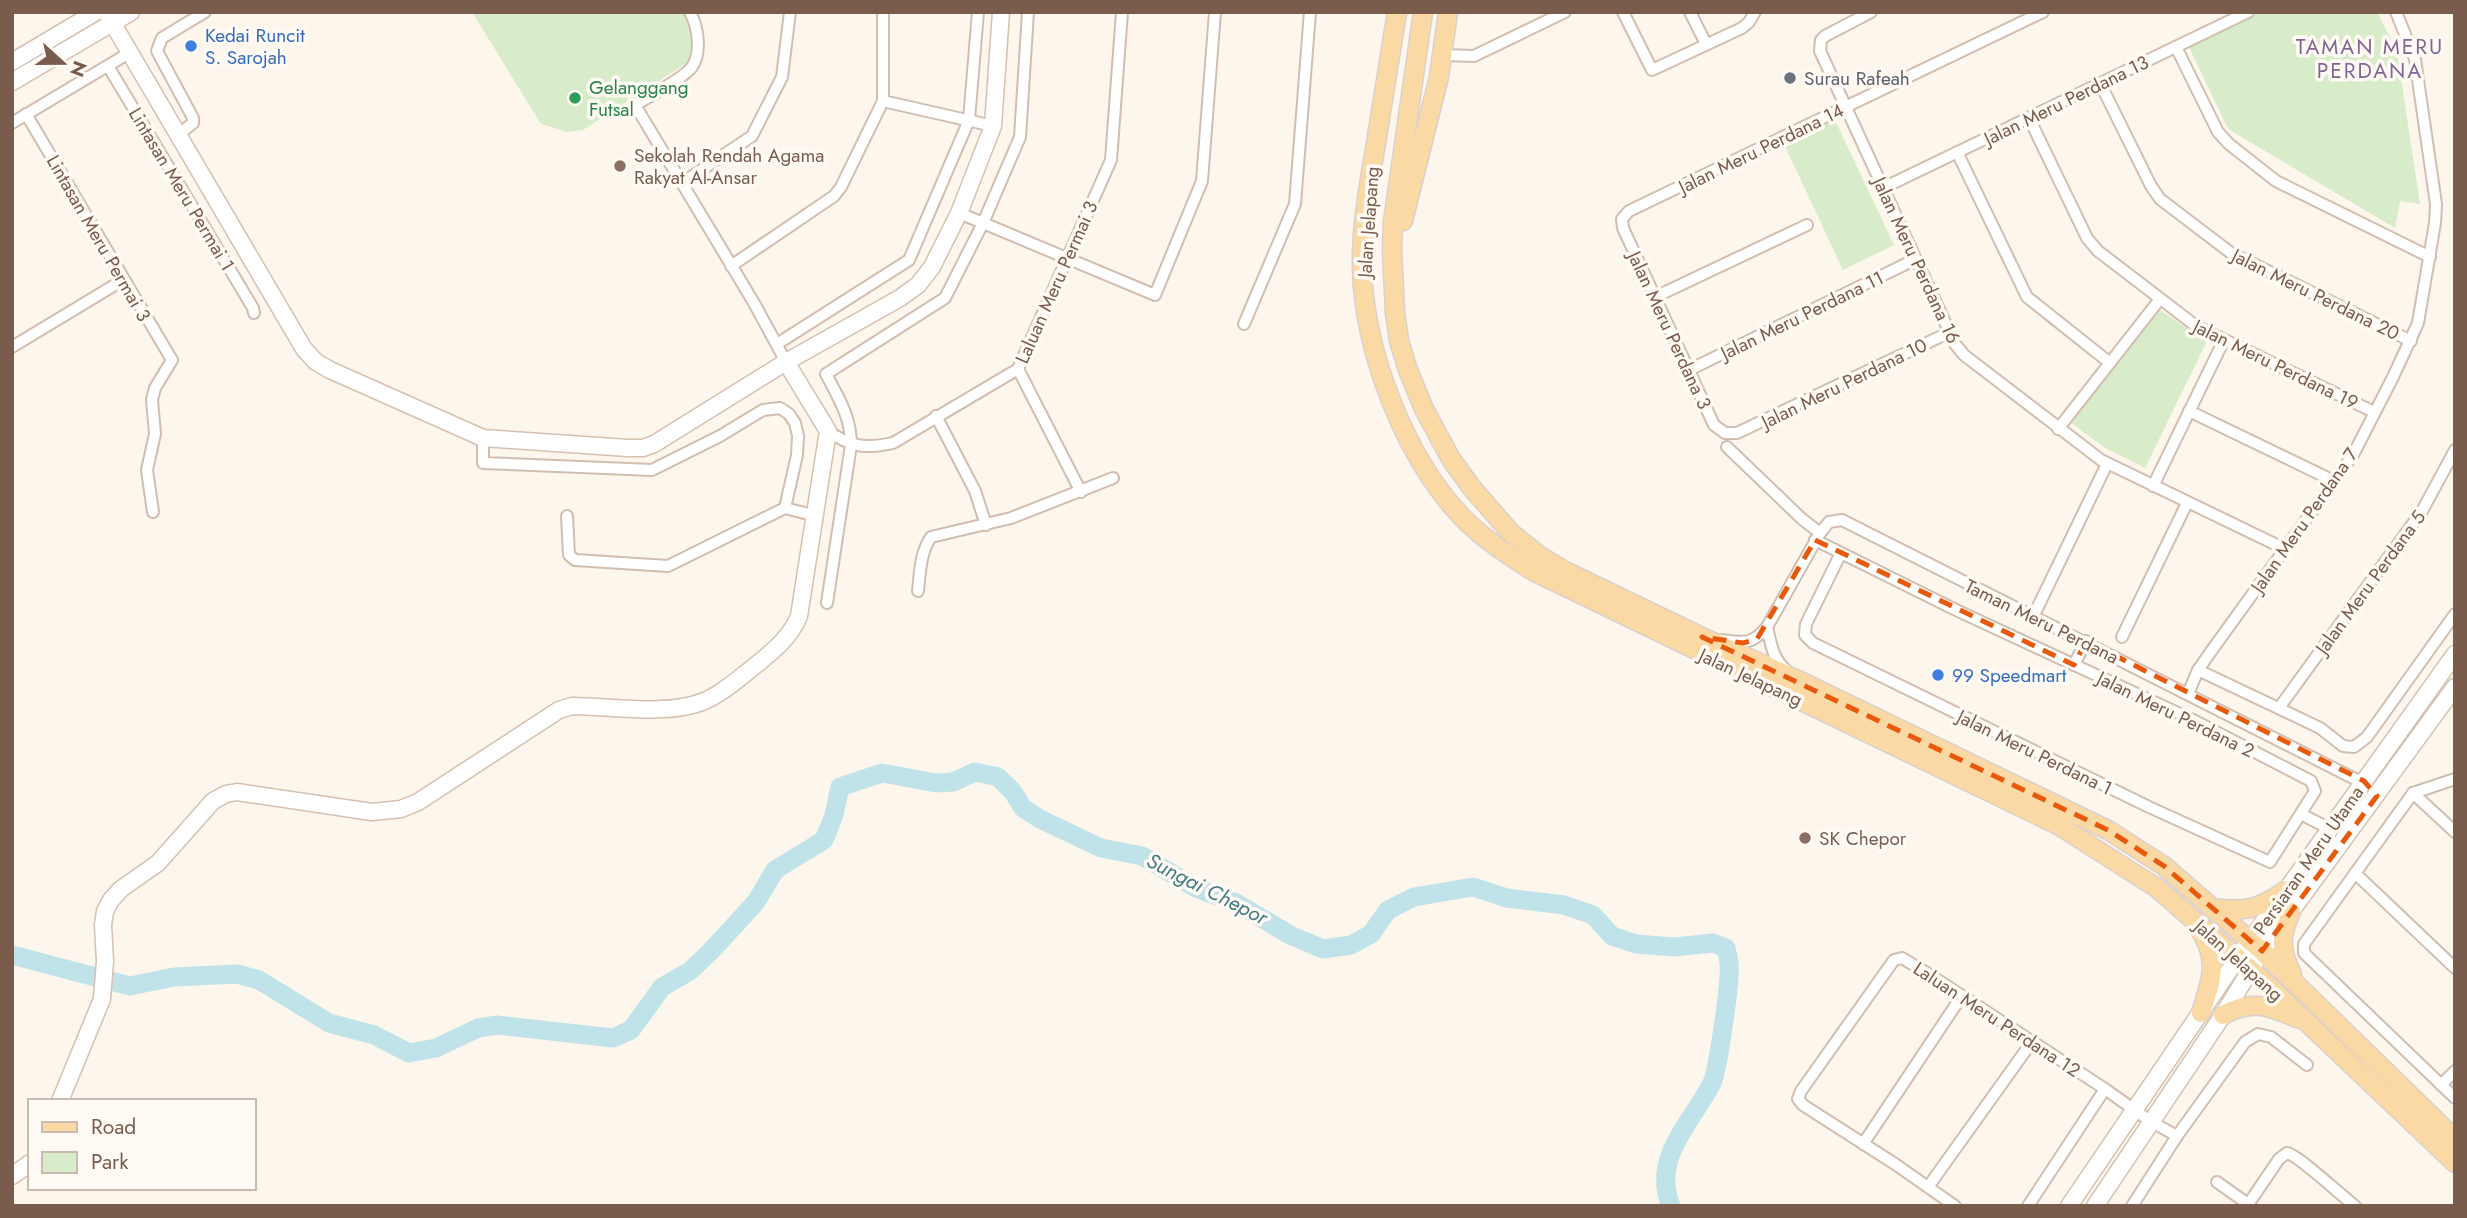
<svg xmlns="http://www.w3.org/2000/svg" width="2467" height="1218" viewBox="0 0 2467 1218" font-family="Jost,sans-serif">
<style>
.green{fill:#d8ecc9}
.lines{fill:none;stroke-linecap:round;stroke-linejoin:round}
.river{stroke:#bfe3e8;stroke-width:19}
.street-casing{stroke:#d1beb0;stroke-width:14}
.secondary-casing{stroke:#d6c0b0;stroke-width:19}
.primary-casing{stroke:#dad1cd;stroke-width:21}
.street{stroke:#fff;stroke-width:10}
.secondary{stroke:#fff;stroke-width:16}
.primary{stroke:#fbd9a5;stroke-width:18}
.marked{fill:none;stroke:#e8590c;stroke-width:5;stroke-dasharray:14 9;stroke-linejoin:round}
.shop-dot{fill:#3f7fe0;stroke:#fffaf3;stroke-width:2.5}
.worship-dot{fill:#6b7280;stroke:#fffaf3;stroke-width:2.5}
.leisure-dot{fill:#2e9e5b;stroke:#fffaf3;stroke-width:2.5}
.education-dot{fill:#8d6e63;stroke:#fffaf3;stroke-width:2.5}
.labels{text-anchor:middle;stroke-width:7;stroke-linejoin:round;paint-order:stroke}
.shop-label{font-size:19px;fill:#366cbe;stroke:#fffaf3;text-anchor:start}
.worship-label{font-size:19px;fill:#5b616d;stroke:#fffaf3;text-anchor:start}
.leisure-label{font-size:19px;fill:#27864d;stroke:#fffaf3;text-anchor:start}
.street-label{font-size:19px;fill:#7a5c4d;stroke:#fffaf3}
.education-label{font-size:19px;fill:#785e54;stroke:#fffaf3;text-anchor:start}
.neighbourhood-label{font-size:21px;letter-spacing:2px;fill:#846695;stroke:#fffaf3}
.water-label{font-size:21px;font-style:italic;fill:#437c86;stroke:#fffaf3}
</style>
<rect width="100%" height="100%" fill="#fdf6ec"/>
<g class="green">
<path d="M472 12H685C692 30 693 42 690 61L583 130 567 132 541 124Z"/>
<path d="M2259 12H2377L2397 52 2420 204 2400 201 2395 228 2228 129 2188 45Z"/>
<path d="M1834 118 1894 245 1843 270 1783 142Z"/>
<path d="M2158 309 2207 341 2145 468 2105 448 2066 419Z"/>
</g>
<g class="lines">
<path class="river" d="M12 955 130 986 174 977 237 974 259 980 329 1023 374 1035 409 1053 436 1048 478 1028 497 1025 613 1038 631 1030 662 987 690 971 712 950 756 902 775 870 824 840 834 815 840 787 882 773 936 783 953 782 975 772 998 777 1013 792 1023 808 1040 819 1101 848 1142 856 1196 888 1236 903 1290 935 1323 949 1351 945 1371 934 1388 910 1414 897 1473 887 1507 898 1564 905 1593 915 1612 936 1636 944 1674 947 1713 943 1726 948C1727 953 1729 959 1729 964 1731 980 1718 1069 1712 1083 1692 1122 1651 1158 1671 1206"/>
<g class="street-casing">
<g id="street">
<path d="M690 12C698 27 702 52 692 67 684 78 648 97 635 105L754 303 786 362"/>
<path d="M1623 12 1652 70 1742 28 1749 22 1755 12"/>
<path d="M1690 12 1706 44"/>
<path d="M1871 12 1825 36 1821 40 1820 51 1955 344 1964 355 2101 460 2285 549"/>
<path d="M2176 47 2218 132 2229 144 2276 181 2430 257"/>
<path d="M1444 55 1474 56 1565 12"/>
<path d="M108 66 253 308 254 313"/>
<path d="M2100 83 2151 186 2160 199 2231 253 2411 341"/>
<path d="M883 101 993 126"/>
<path d="M26 114 172 360 155 388 152 400 155 434 147 470 153 512"/>
<path d="M2029 118 2087 238 2098 251 2196 326 2374 412"/>
<path d="M12 123 129 53"/>
<path d="M178 135 193 123V118L157 51 162 38 205 12"/>
<path d="M1957 152 2027 297 2110 363"/>
<path d="M682 183 752 136 782 77 790 12"/>
<path d="M1883 188 2248 12"/>
<path d="M959 213 1155 295 1202 181 1215 12"/>
<path d="M731 266 834 196 841 187 883 101V12"/>
<path d="M1655 297 1807 225"/>
<path d="M1244 324 1295 204 1310 12"/>
<path d="M1950 332 1737 433H1725L1714 425 1623 228 1622 219 1629 211 2043 12"/>
<path d="M777 344 909 260 969 120 978 12"/>
<path d="M12 347 123 280"/>
<path d="M1018 369 1081 492"/>
<path d="M1689 370 1916 259"/>
<path d="M2189 411 2334 481"/>
<path d="M936 416 975 491 986 525"/>
<path d="M2058 429 2160 299"/>
<path d="M828 431C851 447 865 449 893 443L1018 369 1111 160 1122 12"/>
<path d="M483 438V463L652 470 720 436 763 410 780 408 789 414 795 423 798 436 797 455 785 508"/>
<path d="M1727 447 1802 519 1820 533"/>
<path d="M2153 486 2224 340"/>
<path d="M567 516 569 555 575 560 668 566 785 508 816 516"/>
<path d="M1815 540 1956 610 2193 720 2311 781 2315 791 2270 862 2149 807 1813 643 1805 635 1806 624 1841 553"/>
<path d="M918 591C920 573 920 553 931 537L1011 518 1113 478"/>
<path d="M827 603 851 445C851 417 839 399 826 374L945 298 983 223 1020 137 1028 12"/>
<path d="M2033 617 2107 464"/>
<path d="M1767 627C1771 645 1773 659 1787 671"/>
<path d="M2122 637 2187 503"/>
<path d="M1722 640C1744 643 1752 645 1767 627L1820 533 1829 522 1842 520 2367 785"/>
<path d="M2074 665 2086 641"/>
<path d="M2198 670 2320 728 2343 746 2354 747 2367 737 2455 614"/>
<path d="M2188 694 2198 670 2212 650 2353 455 2393 377 2418 323 2435 223 2436 204 2415 59 2396 12"/>
<path d="M2279 708 2422 511 2455 450"/>
<path d="M2413 793 2304 944V953L2455 1098"/>
<path d="M2413 793 2455 832"/>
<path d="M2413 793 2455 779"/>
<path d="M2301 814 2330 829"/>
<path d="M2355 873 2455 968"/>
<path d="M2441 1085 2455 1071"/>
<path d="M1863 1144 1961 997"/>
<path d="M2217 1182 2248 1204"/>
<path d="M1928 1187 2031 1043"/>
<path d="M1955 1206 1895 1164 1803 1105 1798 1099 1801 1091 1894 960 1902 958 1927 973 2105 1089 2150 1121 2177 1136"/>
<path d="M2028 1206 2105 1089"/>
<path d="M2132 1206 2177 1136 2245 1042 2258 1034 2271 1037 2307 1065"/>
<path d="M2247 1206 2279 1159 2287 1153C2298 1155 2342 1196 2355 1206"/>
</g>
</g>
<g class="secondary-casing">
<g id="secondary">
<path d="M106 12 304 349 316 362 330 370 483 438 628 448H643L654 444 786 362 900 298 918 285 932 267 959 213 993 126 1001 12"/>
<path d="M12 62 96 12"/>
<path d="M12 82 131 12"/>
<path d="M60 1101 102 999 105 961 103 925 105 911 111 900 121 889 158 863 213 801 226 794 237 792 372 812 401 809 418 802 559 710 572 706C612 706 665 716 702 702 722 694 739 678 756 665 773 651 790 638 799 616L828 431 786 362"/>
<path d="M12 1176 30 1163"/>
<path d="M2069 1206 2237 959 2455 654"/>
<path d="M2095 1206 2223 1015 2262 951 2455 687"/>
</g>
</g>
<g class="primary-casing">
<g id="primary">
<path d="M1397 12C1390 56 1383 100 1376 143 1369 185 1361 227 1362 270 1365 353 1404 455 1461 516 1482 538 1508 555 1533 571L2058 825 2157 888 2258 976 2455 1163"/>
<path d="M1423 12 1393 222 1392 249 1395 312 1399 341 1408 370 1424 409 1451 459 1472 488 1511 533 1540 556 1565 571 1702 637 1798 680 2108 830 2164 866 2262 951 2455 1139"/>
<path d="M1403 221 1439 77 1448 12"/>
<path d="M2211 908C2244 912 2259 910 2286 890"/>
<path d="M2291 912C2280 935 2280 951 2292 974"/>
<path d="M2200 930C2220 962 2211 980 2201 1013"/>
<path d="M2223 1015C2253 999 2267 1006 2297 1018"/>
</g>
</g>
<use href="#street" class="street"/>
<use href="#secondary" class="secondary"/>
<use href="#primary" class="primary"/>
</g>
<path class="marked" d="M1815 540 2074 665 2086 641 2364 781 2377 796 2262 951 2164 866 2108 830 1702 637 1743 643 1757 639Z"/>
<g class="shop-dot">
<circle cx="191" cy="46" r="7"/>
<circle cx="1938" cy="675" r="7"/>
</g>
<circle class="worship-dot" cx="1790" cy="78" r="7"/>
<circle class="leisure-dot" cx="575" cy="98" r="7"/>
<g class="education-dot">
<circle cx="620" cy="166" r="7"/>
<circle cx="1805" cy="838" r="7"/>
</g>
<g class="labels">
<g class="shop-label">
<text x="205" y="42">Kedai Runcit<tspan x="205" dy="22">S. Sarojah</tspan></text>
<text x="1952" y="682">99 Speedmart</text>
</g>
<g class="worship-label">
<text x="1804" y="85">Surau Rafeah</text>
</g>
<g class="leisure-label">
<text x="589" y="94">Gelanggang<tspan x="589" dy="22">Futsal</tspan></text>
</g>
<g class="street-label">
<text transform="translate(2066 100) rotate(-26)" y="7">Jalan Meru Perdana 13</text>
<text transform="translate(1761 148) rotate(-26)" y="7">Jalan Meru Perdana 14</text>
<text transform="translate(182 189) rotate(59)" y="7">Lintasan Meru Permai 1</text>
<text transform="translate(1368 222) rotate(-86)" y="7">Jalan Jelapang</text>
<text transform="translate(99 238) rotate(60)" y="7">Lintasan Meru Permai 3</text>
<text transform="translate(1917 260) rotate(65)" y="7">Jalan Meru Perdana 16</text>
<text transform="translate(1056 282) rotate(-66)" y="7">Laluan Meru Permai 3</text>
<text transform="translate(2316 294) rotate(26)" y="7">Jalan Meru Perdana 20</text>
<text transform="translate(1802 315) rotate(-26)" y="7">Jalan Meru Perdana 11</text>
<text transform="translate(1670 330) rotate(65)" y="7">Jalan Meru Perdana 3</text>
<text transform="translate(2276 364) rotate(26)" y="7">Jalan Meru Perdana 19</text>
<text transform="translate(1844 383) rotate(-26)" y="7">Jalan Meru Perdana 10</text>
<text transform="translate(2304 520) rotate(-55)" y="7">Jalan Meru Perdana 7</text>
<text transform="translate(2370 582) rotate(-54)" y="7">Jalan Meru Perdana 5</text>
<text transform="translate(2042 621) rotate(26)" y="7">Taman Meru Perdana</text>
<text transform="translate(1751 677) rotate(25)" y="7">Jalan Jelapang</text>
<text transform="translate(2176 714) rotate(26)" y="7">Jalan Meru Perdana 2</text>
<text transform="translate(2035 752) rotate(26)" y="7">Jalan Meru Perdana 1</text>
<text transform="translate(2308 860) rotate(-55)" y="7">Persiaran Meru Utama</text>
<text transform="translate(2239 960) rotate(42)" y="7">Jalan Jelapang</text>
<text transform="translate(1997 1019) rotate(33)" y="7">Laluan Meru Perdana 12</text>
</g>
<g class="education-label">
<text x="634" y="162">Sekolah Rendah Agama<tspan x="634" dy="22">Rakyat Al-Ansar</tspan></text>
<text x="1819" y="845">SK Chepor</text>
</g>
<g class="neighbourhood-label">
<text x="2370" y="54">TAMAN MERU<tspan x="2370" dy="24">PERDANA</tspan></text>
</g>
<g class="water-label">
<text transform="translate(1207 889) rotate(27)" y="7">Sungai Chepor</text>
</g>
</g>
<rect width="2467" height="1218" fill="none" stroke="#7a5c4d" stroke-width="28"/>
<rect x="28" y="1099" width="228" height="91" fill="#fffaf3" stroke="#cabbb1" stroke-width="2"/>
<rect x="42" y="1122" width="35" height="10" fill="#fbd9a5" stroke="#cabbb1" stroke-width="2"/>
<text x="91" y="1134" font-size="21" fill="#7a5c4d">Road</text>
<rect x="42" y="1152" width="35" height="21" fill="#d8ecc9" stroke="#cabbb1" stroke-width="2"/>
<text x="91" y="1169" font-size="21" fill="#7a5c4d">Park</text>
<g transform="translate(63 63) rotate(111)" stroke="#fffaf3" stroke-width="5" paint-order="stroke">
<path d="M0-5L12 26L0 18L-12 26Z" fill="#7a5c4d"/>
<text y="-10" font-size="19" font-weight="bold" text-anchor="middle" fill="#7a5c4d">N</text>
</g>
</svg>
